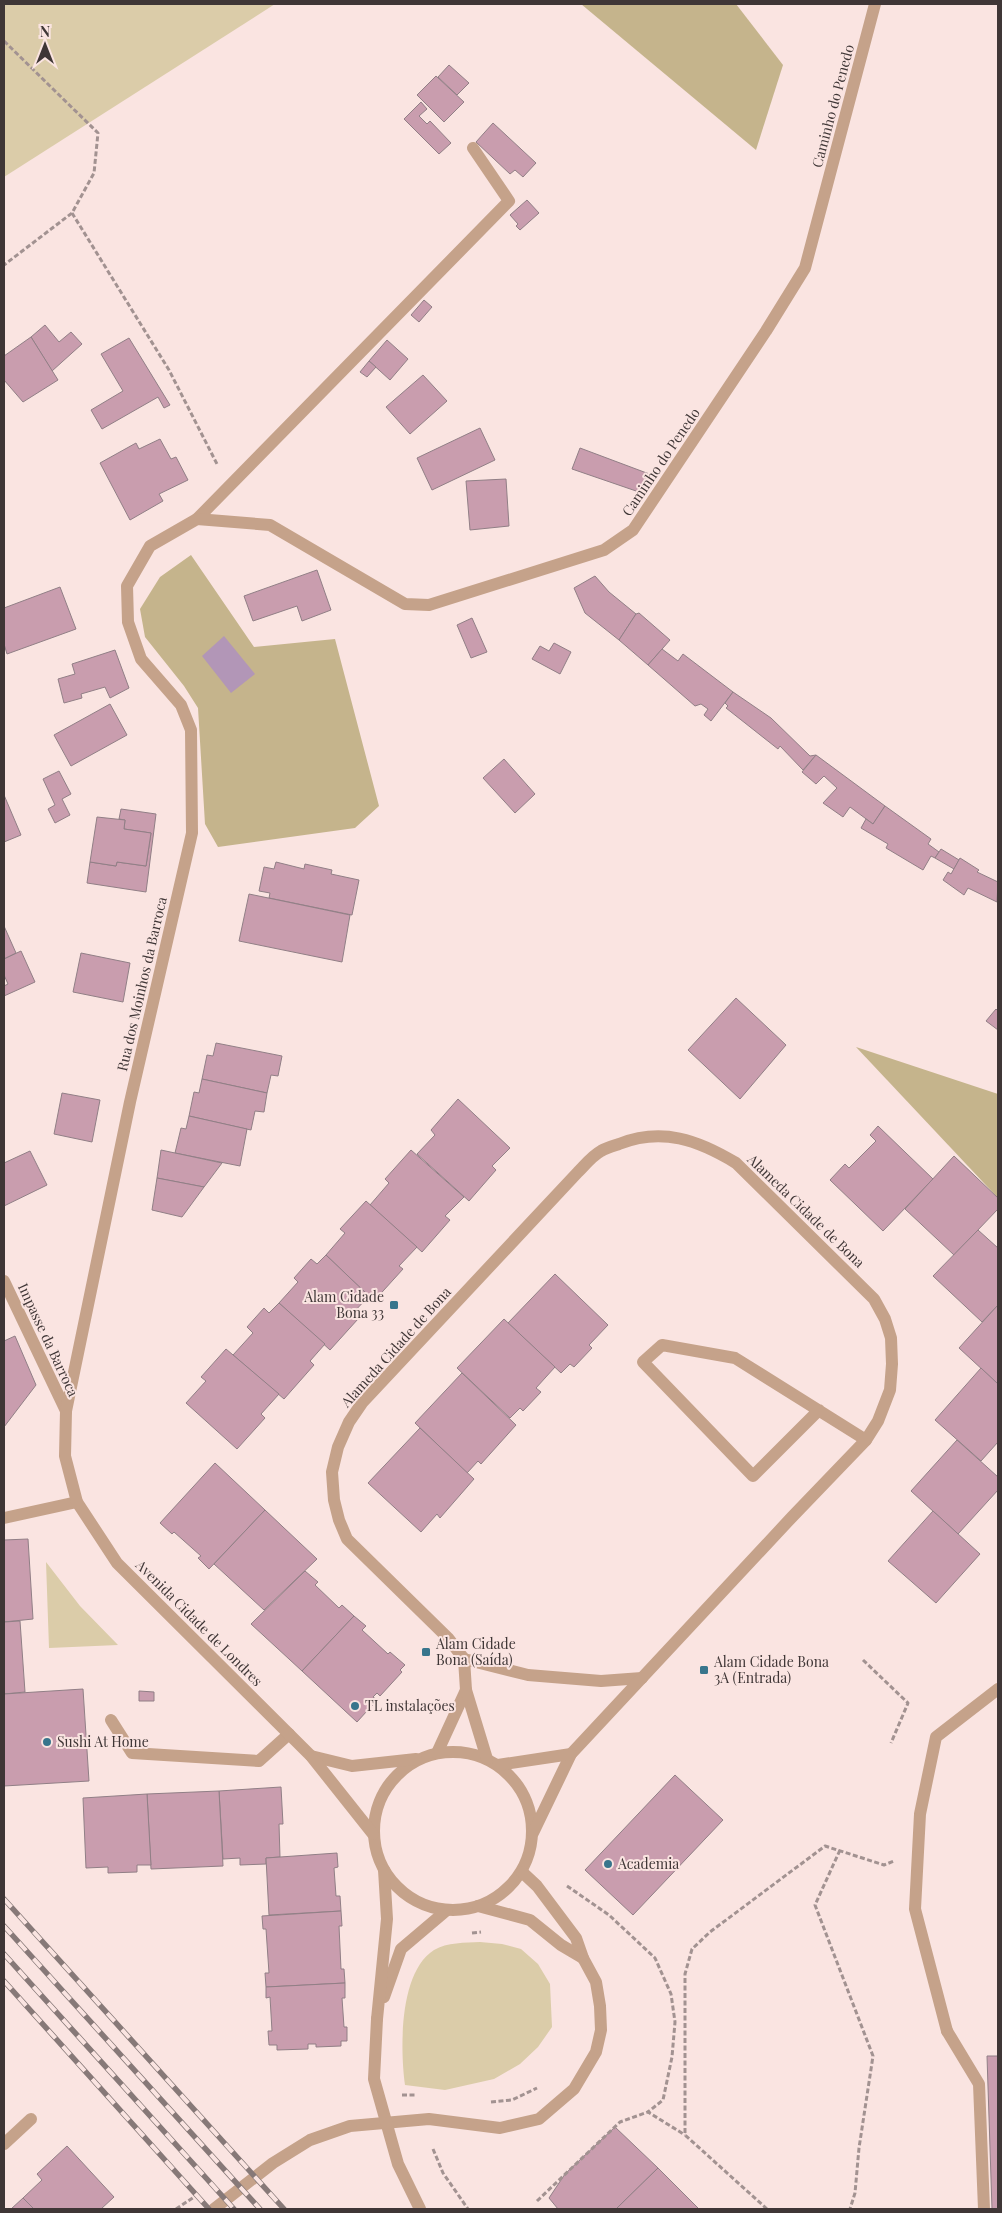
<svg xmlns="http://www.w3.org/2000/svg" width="1002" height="2213" viewBox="0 0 1002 2213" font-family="'Playfair Display',serif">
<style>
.green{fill:#dbcca9}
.forest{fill:#c5b48c}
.water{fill:#b296b7}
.building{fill:#c99dae;stroke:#917f86}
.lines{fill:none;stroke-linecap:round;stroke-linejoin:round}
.path{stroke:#a29291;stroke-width:3;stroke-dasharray:5 2.5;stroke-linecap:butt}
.service{stroke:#c5a28a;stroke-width:12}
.pedestrian{stroke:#c5a28a;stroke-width:12}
.minor{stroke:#c5a28a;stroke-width:12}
.rail-casing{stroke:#877978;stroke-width:5.5}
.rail{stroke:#fae4e1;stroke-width:4;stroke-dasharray:11;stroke-linecap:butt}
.minor-bridge{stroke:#c5a28a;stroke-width:12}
.poi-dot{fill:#38758c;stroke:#fae4e1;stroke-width:2}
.labels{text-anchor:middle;stroke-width:4;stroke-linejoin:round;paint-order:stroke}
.street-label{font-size:14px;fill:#3f3636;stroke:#fae4e1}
.poi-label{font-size:14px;fill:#3f3636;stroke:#fae4e1;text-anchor:start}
</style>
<rect width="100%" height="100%" fill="#fae4e1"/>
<g class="green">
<path d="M4 4H275L4 177Z"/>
<path d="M46 1562 80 1606 118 1645 49 1648Z"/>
<path d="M480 1942 502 1944 521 1949 538 1964 550 1984 552 2027 538 2047 520 2064 494 2079 445 2090 405 2085C400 2049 399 1972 434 1950 447 1942 465 1943 480 1942Z"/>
</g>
<g class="forest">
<path d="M581 4H736L783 65 756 150Z"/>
<path d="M191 555 254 647 335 639 379 806 355 828 218 847 205 824 198 708 184 686 145 637 140 609 160 577Z"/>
<path d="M856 1047 998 1094V1198Z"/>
</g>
<path class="water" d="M224 636 255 674 231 693 202 656Z"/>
<g class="building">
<path d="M449 65 469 83 457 95 438 77Z"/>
<path d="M436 76 464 102 444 122 417 95Z"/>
<path d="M421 102 427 109 419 116 427 124 430 121 451 143 439 154 404 119Z"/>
<path d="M493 123 536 163 523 177 515 170 510 174 476 142Z"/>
<path d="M527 200 539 213 520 230 516 226 518 224 510 215Z"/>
<path d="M424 300 432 307 419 322 411 315Z"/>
<path d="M45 325 59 342 71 332 82 344 52 371 31 337Z"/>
<path d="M31 337 58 380 23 402 4 380V356Z"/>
<path d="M129 338 170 405 164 408 158 397 102 429 91 410 123 391 101 354Z"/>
<path d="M387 340 408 359 390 380 369 361Z"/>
<path d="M369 361 376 367 367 377 360 372Z"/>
<path d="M423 375 447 401 410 434 386 407Z"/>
<path d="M480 428 495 460 432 490 417 458Z"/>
<path d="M160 439 171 459 176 457 188 480 159 494 163 501 130 520 100 463 136 443 139 449Z"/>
<path d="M580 448 652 475 639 492 572 469Z"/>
<path d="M506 479 509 526 470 530 466 481Z"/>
<path d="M317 570 331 610 302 621 297 606 253 621 244 596Z"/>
<path d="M595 576 609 592 636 614 619 640 585 613 574 588Z"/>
<path d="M60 587 76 629 7 654 4 644V608Z"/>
<path d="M639 613 670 640 648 665 619 640 636 614Z"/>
<path d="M472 618 487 652 471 658 457 625Z"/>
<path d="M554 643 571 652 560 674 532 659 540 646 549 651Z"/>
<path d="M662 649 678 661 683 654 733 692 711 721 704 715 708 709 701 704 695 706 648 665Z"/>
<path d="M115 650 129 688 110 698 105 687 81 694 82 698 64 703 58 679 75 674 72 664Z"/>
<path d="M733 692 771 718 810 756 816 755 803 770 780 746 778 749 726 708 728 706 725 703Z"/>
<path d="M110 704 127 735 71 766 54 735Z"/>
<path d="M816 755 885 806 873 824 850 807 843 817 823 803 837 788 824 776 816 784 802 772Z"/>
<path d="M504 759 535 794 515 813 483 778Z"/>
<path d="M59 771 71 794 62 799 70 815 55 823 48 809 55 805 43 779Z"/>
<path d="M4 795 21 835 4 842Z"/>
<path d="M885 806 931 839 928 844 939 852 935 858 931 856 923 870 886 848 888 844 861 828 866 819 873 824Z"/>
<path d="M121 809 156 814 146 892 87 883 90 862 116 866 117 862 146 866 151 833 124 829 125 820 119 819Z"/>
<path d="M97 817 125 820 124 829 151 833 146 866 117 862 116 866 90 862Z"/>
<path d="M941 849 959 860 954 869 935 858Z"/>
<path d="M960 858 979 870 977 872 998 882 997 902 968 888 964 895 943 880 948 872 951 874Z"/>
<path d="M276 862 304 869 305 864 332 870 331 874 359 880 352 915 269 898 270 893 259 891 264 867 274 869Z"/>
<path d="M249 894 350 915 342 962 239 941Z"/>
<path d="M4 926 16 953 4 959Z"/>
<path d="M21 951 35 982 4 996V986L8 984 4 975V959Z"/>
<path d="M81 953 130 963 123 1002 73 992Z"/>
<path d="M736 998 786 1045 740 1099 688 1050Z"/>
<path d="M996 1009 998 1011V1030L986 1021Z"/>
<path d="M216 1043 282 1056 278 1076 271 1075 267 1093 202 1079 207 1055 213 1056Z"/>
<path d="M202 1079 267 1093 264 1112 255 1111 251 1130 189 1116 194 1092 199 1093Z"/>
<path d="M62 1093 100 1100 92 1142 54 1134Z"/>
<path d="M458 1099 510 1148 492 1166 496 1170 469 1201 417 1154 435 1135 431 1130Z"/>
<path d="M189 1116 247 1129 240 1166 175 1153 181 1128 186 1129Z"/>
<path d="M878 1126 933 1179 883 1231 830 1180 845 1164 849 1168 876 1141 870 1135Z"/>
<path d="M161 1150 175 1153 222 1163 204 1187 157 1178Z"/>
<path d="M411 1150 464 1197 445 1216 450 1220 422 1252 370 1205 389 1183 385 1179Z"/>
<path d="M30 1151 47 1185 4 1206V1163Z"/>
<path d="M954 1156 998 1198V1209L954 1255 905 1209Z"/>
<path d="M157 1178 204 1187 182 1217 152 1210Z"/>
<path d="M366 1201 417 1247 399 1266 403 1269 374 1301 326 1255 345 1233 340 1229Z"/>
<path d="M978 1230 998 1248V1305L982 1322 933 1276Z"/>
<path d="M326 1255 369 1296 352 1314 358 1319 330 1350 279 1303 298 1282 294 1278 311 1259 317 1264Z"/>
<path d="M555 1274 608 1325 589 1345 592 1348 574 1367 570 1364 561 1373 508 1323Z"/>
<path d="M279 1303 325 1344 310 1361 314 1365 284 1399 233 1355 253 1333 247 1327 264 1308 269 1313Z"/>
<path d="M998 1305V1384L959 1348Z"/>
<path d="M504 1319 555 1367 536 1388 541 1392 523 1411 520 1408 510 1418 457 1368Z"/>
<path d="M15 1336 36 1385 4 1427V1341Z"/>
<path d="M226 1349 279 1394 261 1414 265 1418 237 1449 186 1403 206 1381 201 1377Z"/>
<path d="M981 1368 998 1384V1442L981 1461 935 1420Z"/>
<path d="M462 1373 516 1425 481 1464 478 1461 467 1473 415 1423Z"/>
<path d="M420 1428 474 1479 440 1518 437 1514 421 1532 368 1483Z"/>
<path d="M957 1440 998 1477V1490L958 1534 911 1491Z"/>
<path d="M215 1463 265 1510 209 1569 198 1558 201 1556 174 1532 172 1534 160 1523Z"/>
<path d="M265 1510 317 1559 264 1610 214 1564Z"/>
<path d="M933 1511 980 1554 936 1603 888 1561Z"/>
<path d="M28 1539 33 1619 4 1622V1540Z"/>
<path d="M305 1571 318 1582 315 1585 339 1608 342 1605 354 1616 302 1671 251 1624Z"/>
<path d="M354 1616 366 1626 362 1630 388 1654 390 1652 405 1665 400 1670 402 1672 380 1696 377 1693 373 1697 377 1700 357 1722 302 1671Z"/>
<path d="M20 1621 25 1692 4 1694V1622Z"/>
<path d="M83 1689 89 1781 4 1786V1694Z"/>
<path d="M139 1691 154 1692V1701H139Z"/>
<path d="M675 1775 723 1820 633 1915 585 1870Z"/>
<path d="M281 1787 283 1824H279L280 1857 266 1858V1864L240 1865V1858L223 1859 219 1791Z"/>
<path d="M219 1791 223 1866 151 1869 147 1794Z"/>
<path d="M147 1794 151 1865H137V1872L108 1873V1867L86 1868 83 1798Z"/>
<path d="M337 1853 338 1867 334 1868 336 1896H340L341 1911 269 1915 266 1858Z"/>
<path d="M341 1911 342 1926H339L341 1969H344L345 1983 266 1987 265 1973H269L266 1929H263L262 1916Z"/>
<path d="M345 1983V1998H342L344 2027H347V2041H341V2046L316 2047V2044H308V2049L277 2050V2045H269L268 2031H272L270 1997 266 1998V1987Z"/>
<path d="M987 2056H998V2209H992Z"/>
<path d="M615 2127 658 2168 616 2209H558L549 2198 565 2174Z"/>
<path d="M67 2146 114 2197 101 2209H34L23 2198 42 2180 37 2174Z"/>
<path d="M658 2168 699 2209H616Z"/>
<path d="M23 2198 34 2209H11Z"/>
</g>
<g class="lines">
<g class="path">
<path d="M4 41 98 133 94 173 72 213 4 265"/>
<path d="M72 213 169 370 218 466"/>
<path d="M863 1660 908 1703 891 1743"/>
<path d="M840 1850 815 1905 873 2056 859 2148 855 2193 850 2209"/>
<path d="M567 1886 609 1915 655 1958 671 1994 675 2022 672 2057 663 2100 648 2112"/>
<path d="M472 1933 481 1932"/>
<path d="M402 2095H416"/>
<path d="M491 2102 512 2100 537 2088"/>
<path d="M433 2149 443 2173 468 2209"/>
<path d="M537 2201 620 2122 648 2112 685 2135"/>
<path d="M176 2209 194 2197"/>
<path d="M767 2209 685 2135V1974L692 1949 710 1932 825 1846 884 1865 894 1861"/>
</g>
<g class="service">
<path d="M197 519 509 201 473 148"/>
<path d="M819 1410 753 1476 643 1362 662 1345 735 1358 866 1440"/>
<path d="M464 1659 528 1675 601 1681 642 1678"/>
<path d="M111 1720 132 1753 259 1761 289 1734"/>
</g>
<path class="pedestrian" d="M947 2031 979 2084 984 2209"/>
<g class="minor">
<path d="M4 1281 66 1411"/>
<path d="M4 1518 77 1502"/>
<circle cx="453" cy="1831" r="79"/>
<path d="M437 1753 466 1690"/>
<path d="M311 1756 352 1766 416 1759"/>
<path d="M487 1759 466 1690 464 1659 448 1638 347 1539 339 1520 334 1500 332 1472 338 1447 349 1422 362 1403 578 1172C585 1165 592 1156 601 1151 606 1148 613 1146 619 1144 662 1127 698 1140 736 1163L874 1299 885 1319 891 1338 892 1364 890 1390 878 1421 866 1440 792 1517 571 1754 533 1833"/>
<path d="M498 1765 571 1754"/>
<path d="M373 1834 311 1756 117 1563 77 1502 65 1456 66 1411 130 1102 192 833 191 730 181 705 141 659 128 622 127 586 150 546 197 519 270 525 405 604 429 605 604 550 633 530 766 331 805 268 875 4"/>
<path d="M478 1906 530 1920 561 1945 583 1958"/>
<path d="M384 1997 401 1949 447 1910"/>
<path d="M377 2019 387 1919 384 1870"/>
<path d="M947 2031 915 1909 920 1814 936 1737 998 1689"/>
<path d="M4 2144 31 2119"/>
<path d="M214 2209 273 2163 310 2140 350 2126 429 2119 500 2128 539 2119 574 2089 596 2052 601 2030 600 2006 596 1982 583 1958 576 1938 537 1886 522 1872"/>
</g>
<g class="rail-casing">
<g id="rail">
<path d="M4 1899 284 2209"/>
<path d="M4 1926 260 2209"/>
<path d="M4 1954 234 2209"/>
<path d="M4 1981 209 2209"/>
</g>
</g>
<use href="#rail" class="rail"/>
<path class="minor-bridge" d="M377 2019 374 2079 398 2164 420 2209"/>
</g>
<g class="poi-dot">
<rect x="389" y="1300" width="10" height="10" rx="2.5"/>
<rect x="421" y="1647" width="10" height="10" rx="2.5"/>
<rect x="699" y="1665" width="10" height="10" rx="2.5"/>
<circle cx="355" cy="1706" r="5"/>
<circle cx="47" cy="1742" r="5"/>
<circle cx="608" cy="1864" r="5"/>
</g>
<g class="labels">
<g class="street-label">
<text transform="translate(833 106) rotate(-75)" y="5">Caminho do Penedo</text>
<text transform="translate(661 462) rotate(-56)" y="5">Caminho do Penedo</text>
<text transform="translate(142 984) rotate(-77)" y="5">Rua dos Moinhos da Barroca</text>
<text transform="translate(806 1211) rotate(44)" y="5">Alameda Cidade de Bona</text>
<text transform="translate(48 1340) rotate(65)" y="5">Impasse da Barroca</text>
<text transform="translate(396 1347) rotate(-48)" y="5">Alameda Cidade de Bona</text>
<text transform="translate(199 1623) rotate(45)" y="5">Avenida Cidade de Londres</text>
</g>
<g class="poi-label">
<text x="384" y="1302" text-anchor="end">Alam Cidade<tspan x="384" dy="16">Bona 33</tspan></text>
<text x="436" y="1649">Alam Cidade<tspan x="436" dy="16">Bona (Saída)</tspan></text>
<text x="714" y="1667">Alam Cidade Bona<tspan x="714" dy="16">3A (Entrada)</tspan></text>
<text x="365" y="1711">TL instalações</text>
<text x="57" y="1747">Sushi At Home</text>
<text x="618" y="1869">Academia</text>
</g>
</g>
<rect width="1002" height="2213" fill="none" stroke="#3f3636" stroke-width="10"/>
<g transform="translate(45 45)" stroke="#fae4e1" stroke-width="4" paint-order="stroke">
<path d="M0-4L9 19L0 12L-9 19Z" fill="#3f3636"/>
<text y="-8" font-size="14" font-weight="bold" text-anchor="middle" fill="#3f3636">N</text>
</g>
</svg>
